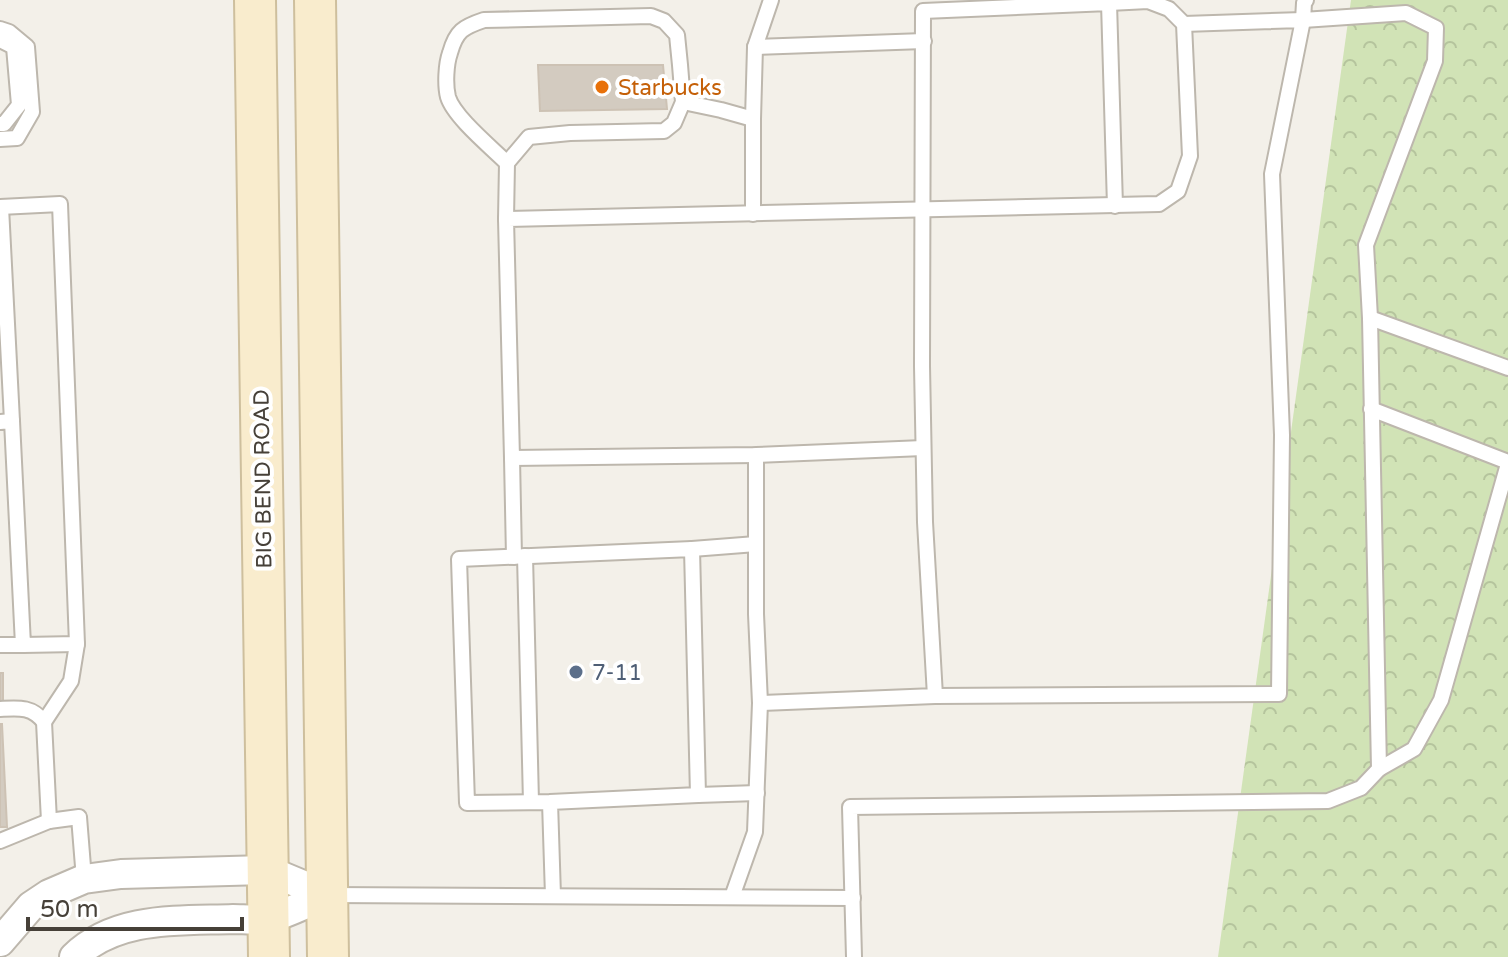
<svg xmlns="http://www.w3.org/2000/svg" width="1508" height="957" viewBox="0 0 1508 957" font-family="'Varela Round',sans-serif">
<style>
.forest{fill:url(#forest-crowns)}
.building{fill:#d3cbc0;stroke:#cdc2b4;stroke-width:2}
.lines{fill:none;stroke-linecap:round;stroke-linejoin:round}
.lane-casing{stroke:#bdb7ad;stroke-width:18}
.street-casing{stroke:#bdb7ad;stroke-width:32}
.secondary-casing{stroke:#cebf9d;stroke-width:44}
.lane{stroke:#fff;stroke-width:14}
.street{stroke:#fff;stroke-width:28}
.secondary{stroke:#f9eccd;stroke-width:40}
.food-dot{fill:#e8710a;stroke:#fff;stroke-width:3}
.service-dot{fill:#5c6f8a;stroke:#fff;stroke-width:3}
.labels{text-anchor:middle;stroke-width:8;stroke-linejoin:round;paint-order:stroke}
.food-label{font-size:22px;fill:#c56008;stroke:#fff;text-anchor:start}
.street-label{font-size:22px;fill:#464038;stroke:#fff}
.service-label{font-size:22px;fill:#4e5e75;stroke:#fff;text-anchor:start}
</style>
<defs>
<pattern id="forest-crowns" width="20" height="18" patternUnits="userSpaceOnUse" patternTransform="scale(2)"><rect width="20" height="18" fill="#d1e3b6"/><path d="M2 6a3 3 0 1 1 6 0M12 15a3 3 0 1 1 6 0" fill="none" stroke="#b5c49d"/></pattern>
</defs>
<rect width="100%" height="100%" fill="#f3f0e9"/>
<path class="forest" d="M1351 0H1508V957H1218Z"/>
<g class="building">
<path d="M538 65H663L667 109 540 111Z"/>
<rect x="0" y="673" width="3" height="29"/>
<path d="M0 724H2L7 827H0Z"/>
</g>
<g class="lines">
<g class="lane-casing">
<g id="lane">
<path d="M0 29 9 32 27 47 32 112 17 138 0 139"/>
<path d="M0 40 14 47 19 105 4 124H0"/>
<path d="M755 47 924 41"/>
<path d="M683 102 721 110 753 119"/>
<path d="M0 207 60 204 77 644 23 645 12 421 0 422"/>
<path d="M1 207 12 421"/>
<path d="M753 214V119L755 47 771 0"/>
<path d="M506 219 507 163C492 148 454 117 448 97 445 85 446 64 450 53 456 31 463 27 484 20L651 16 664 21 677 35 680 65 683 102 674 123 664 131 570 133 529 137 507 163"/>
<path d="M1370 318 1508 368"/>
<path d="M1371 409 1508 462"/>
<path d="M923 448 756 455 512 458 506 219 1159 204 1178 191 1190 156 1184 24 1169 9 1148 1 1109 3"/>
<path d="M512 458 514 557"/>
<path d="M692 549 756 544"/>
<path d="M525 556 531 802"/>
<path d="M0 645H23"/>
<path d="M935 696 1279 694 1282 435 1272 174 1303 20 1184 24"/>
<path d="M760 703 935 696 925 522 922 366 923 11 1109 3 1115 206"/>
<path d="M0 709C18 708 32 706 44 722L49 821"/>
<path d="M44 722 71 681 77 644"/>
<path d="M1379 769 1414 749 1441 700 1508 464"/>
<path d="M698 795 757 793"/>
<path d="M550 802 698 795 692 549 459 559 467 803 550 802 553 896"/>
<path d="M0 841 49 821 79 817 84 879"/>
<path d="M328 895 853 898"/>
<path d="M732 897 755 832 760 703 756 614V455"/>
<path d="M854 957 850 807 1328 801 1361 788 1379 769 1370 318 1366 245 1435 61 1436 28 1406 13 1303 20 1304 3 1306 0"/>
</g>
</g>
<g class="street-casing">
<g id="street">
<path d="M0 942 31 906 49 894 84 879 121 874 267 870 327 895"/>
<path d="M74 957C116 916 178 921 233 919 244 919 258 921 270 918 289 913 309 902 327 895"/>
</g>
</g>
<g class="secondary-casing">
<g id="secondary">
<path d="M255 0 269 957"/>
<path d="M315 0 328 957"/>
</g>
</g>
<use href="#lane" class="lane"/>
<use href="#street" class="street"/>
<use href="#secondary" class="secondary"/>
</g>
<circle class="food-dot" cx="602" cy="87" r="8"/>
<circle class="service-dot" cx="576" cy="672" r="8"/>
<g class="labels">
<g class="food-label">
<text x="618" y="95">Starbucks</text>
</g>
<g class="street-label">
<text transform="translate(262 479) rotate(-91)" y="8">BIG BEND ROAD</text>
</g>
<g class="service-label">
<text x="592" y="680">7-11</text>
</g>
</g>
<path d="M28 917v12h214v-12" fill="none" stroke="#464038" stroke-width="4"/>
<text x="40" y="917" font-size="24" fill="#464038" stroke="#ffffff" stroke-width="6" paint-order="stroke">50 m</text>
</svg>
